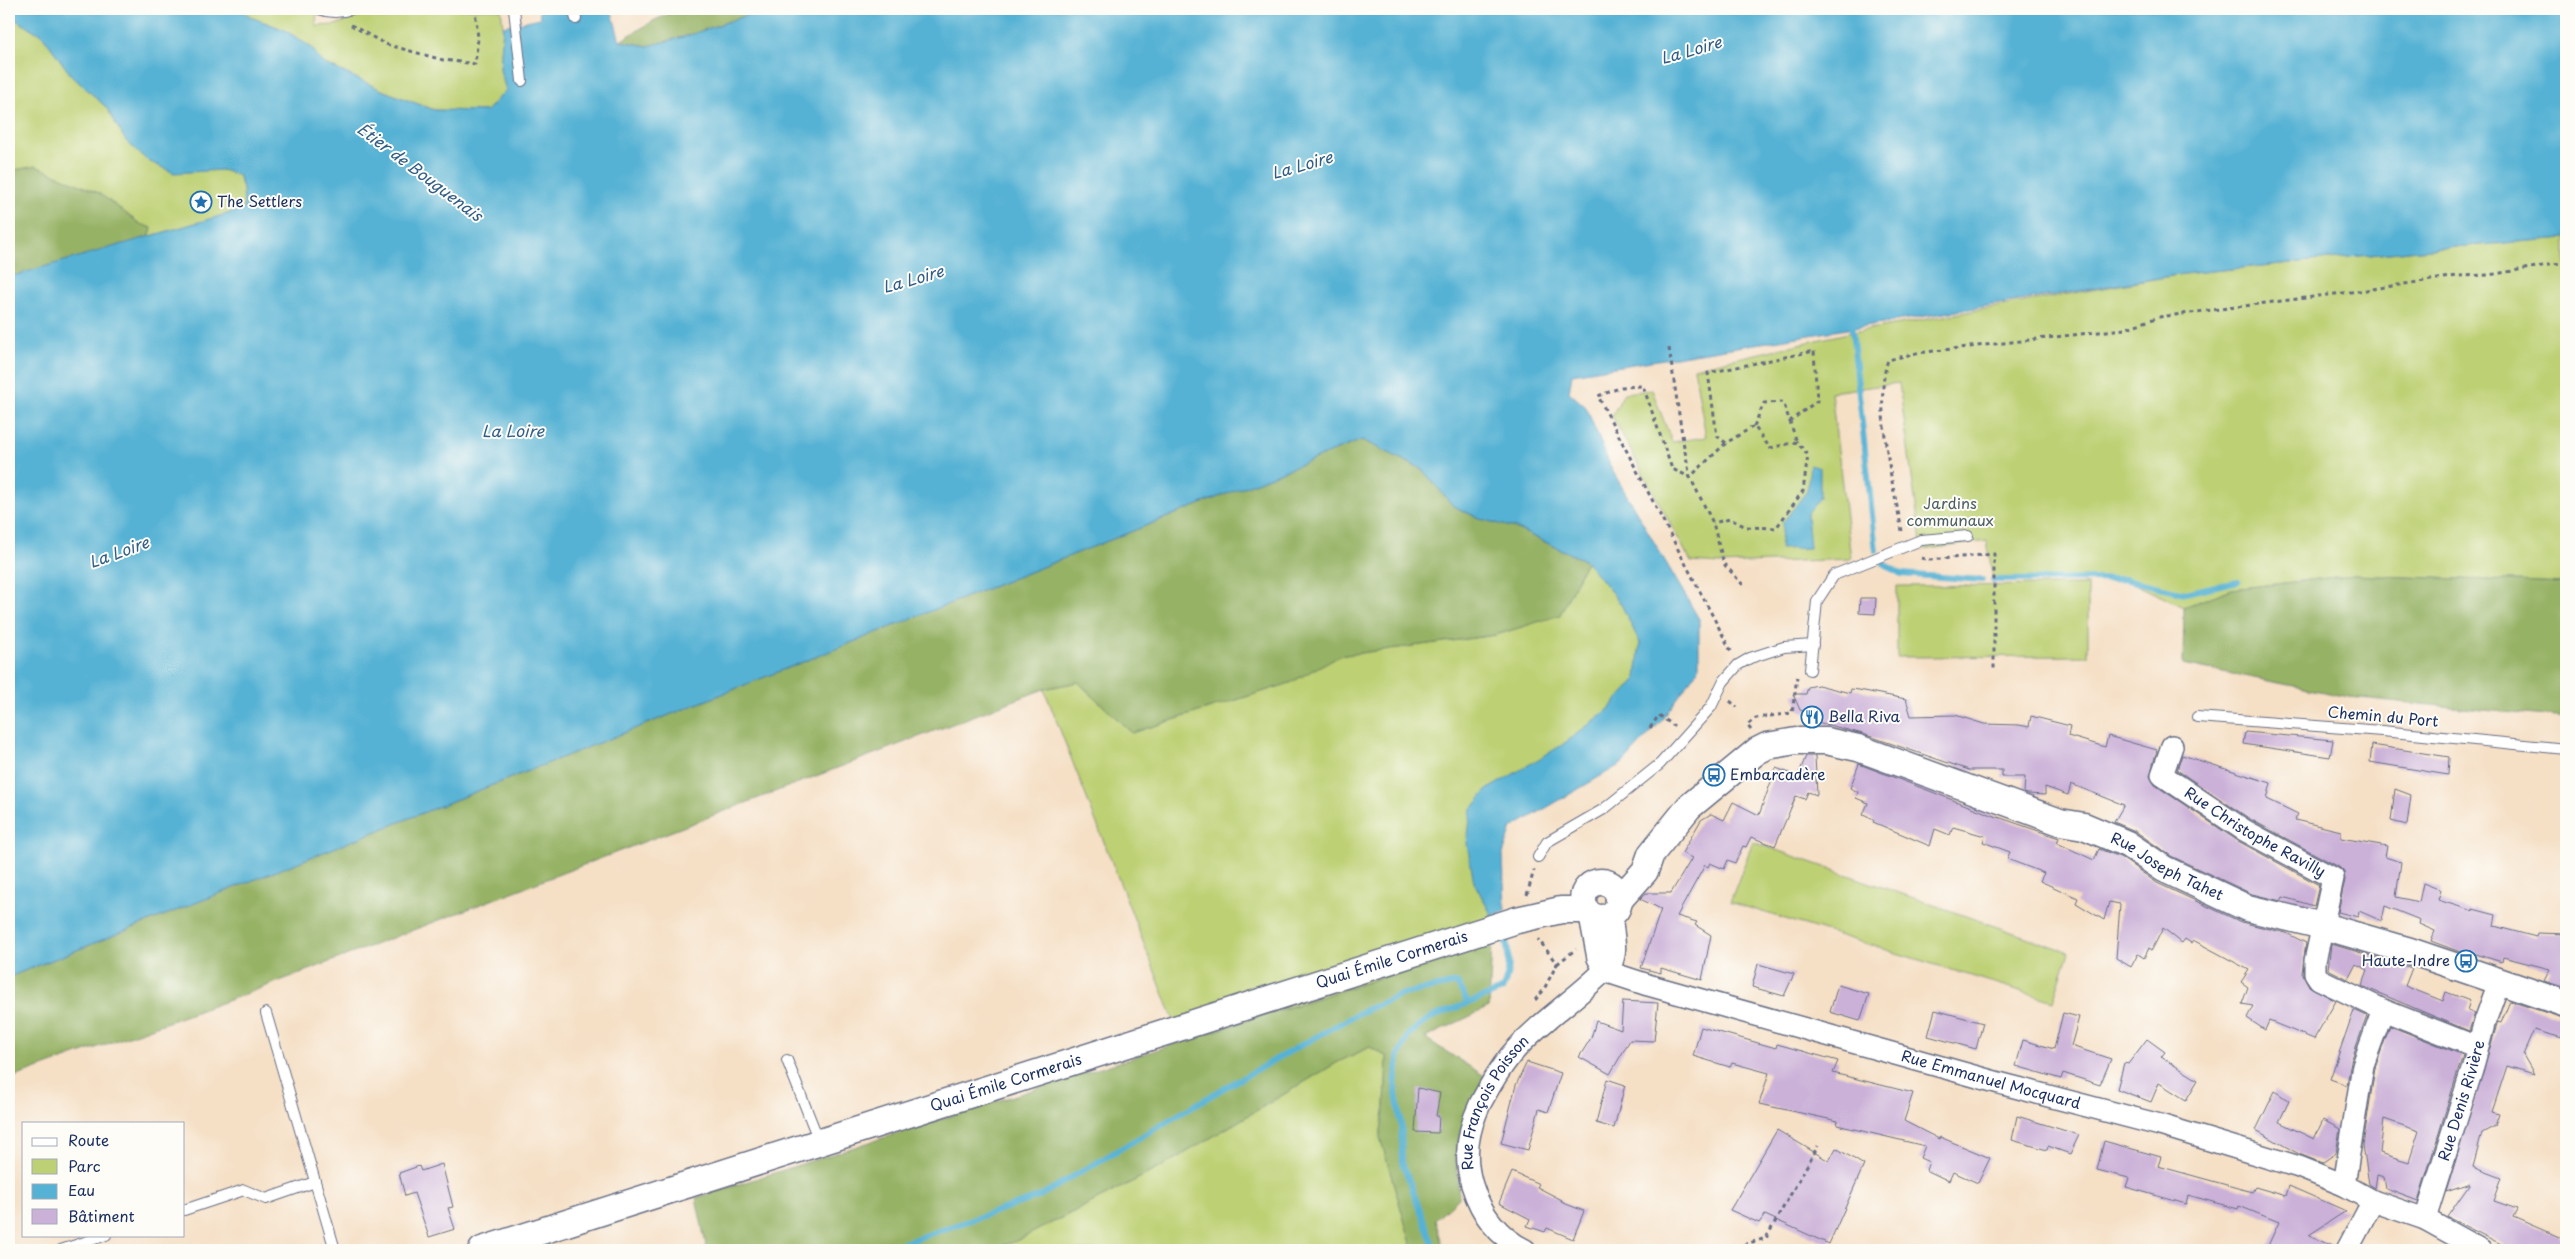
<svg xmlns="http://www.w3.org/2000/svg" width="2575" height="1259" viewBox="0 0 2575 1259" font-family="'Playpen Sans',sans-serif">
<style>
.green{fill:#bdd073;stroke:#6c8068}
.forest{fill:#96b265;stroke:#587062}
.water{fill:#56b2d4;stroke:#387099}
.lines{fill:none;stroke-linecap:round;stroke-linejoin:round}
.stream{stroke:#56b2d4;stroke-width:6}
.building{fill:#cbb1d8;fill-rule:evenodd}
.service-casing{stroke:#676d82;stroke-width:12}
.minor-casing{stroke:#676d82;stroke-width:24}
.tertiary-casing{stroke:#676d82;stroke-width:29}
.path{stroke:#676d82;stroke-width:3;stroke-dasharray:4 4;stroke-linecap:butt}
.service{stroke:#fff;stroke-width:10}
.minor{stroke:#fff;stroke-width:21}
.tertiary{stroke:#fff;stroke-width:26}
.labels{text-anchor:middle;stroke-width:4;stroke-linejoin:round;paint-order:stroke}
.poi-label{font-size:15px;fill:#1b2f5e;stroke:#fdfcf7;text-anchor:start}
.park-label{font-size:15px;fill:#4c5f64;stroke:#fdfcf7}
.street-label{font-size:15px;fill:#1b2f5e;stroke:#fdfcf7}
.water-label{font-size:16px;font-style:italic;fill:#305d87;stroke:#fdfcf7}
</style>
<rect width="100%" height="100%" fill="#fdfcf7"/>
<filter id="ink" filterUnits="userSpaceOnUse"><feTurbulence type="fractalNoise" baseFrequency=".02" numOctaves="2"/><feDisplacementMap in="SourceGraphic" scale="10" xChannelSelector="R" yChannelSelector="G"/><feConvolveMatrix kernelMatrix="1 2 1 2 8 2 1 2 1" color-interpolation-filters="sRGB"/></filter>
<filter id="wash" filterUnits="userSpaceOnUse"><feTurbulence type="fractalNoise" baseFrequency=".0096" numOctaves="4" result="noise"/><feDisplacementMap in="SourceGraphic" scale="20" xChannelSelector="R" yChannelSelector="G"/><feGaussianBlur stdDeviation="1.12" result="paint"/><feColorMatrix in="noise" values="0 0 0 0 0 0 0 0 0 0 0 0 0 0 0 0 0 1.4 0 .05"/><feComposite in="paint" operator="in"/></filter>
<g filter="url(#wash)">
<rect width="100%" height="100%" fill="#f5dfc5"/>
<g class="green">
<path d="M239 9H317L316 26 335 25 380 9H501L503 26 500 70 506 90 486 111 434 110 384 91 321 62 312 48 285 30 253 18Z"/>
<path d="M9 16 42 34 71 75 106 107 126 141 199 170H222L238 175 243 188 244 209 9 277Z"/>
<path d="M2566 238V583L2353 575 2232 589 2184 607 2124 579 1993 580 1987 541 1922 550 1899 383 1831 392 1851 559 1720 564 1691 562 1612 416 1624 393 1652 390 1672 442 1706 437 1694 368 1848 333 2183 274 2418 250Z"/>
<path d="M1586 561 1621 604 1640 643 1636 679 1608 710 1562 745 1474 882 1492 916V942L1182 1041 1044 689 1078 682 1132 733 1290 683 1337 656 1496 635 1559 615Z"/>
<path d="M2088 585V656L1897 657V586Z"/>
<path d="M1753 842 2069 952 2053 1001 1730 902Z"/>
<path d="M1370 1047 1387 1057 1385 1106 1380 1137 1413 1250H985L1014 1242 1165 1165 1338 1062Z"/>
</g>
<g class="forest">
<path d="M680 9H764L687 36 648 46 620 41 655 20Z"/>
<path d="M36 166 99 193 140 224 152 228 146 248 9 291V171Z"/>
<path d="M1362 440 1422 469 1453 506 1481 519 1515 528 1586 561 1560 615 1496 635 1338 656 1290 683 1132 733 1078 682 1044 689 243 995 9 1079V977Z"/>
<path d="M2353 575 2566 583V718L2349 697 2183 664 2184 607 2232 589Z"/>
<path d="M1492 942 1489 1007 1425 1038 1486 1077 1464 1118 1456 1157 1459 1198 1435 1220 1444 1250H1413L1380 1137 1385 1106 1387 1057 1370 1047 1338 1062 1165 1165 1014 1242 985 1250H707L696 1198Z"/>
</g>
<g class="water">
<path d="M9 9H239L253 18 285 30 312 48 321 62 384 91 434 110 486 111 506 90 500 70 503 26 540 18 539 9H611L620 41 648 46 687 36 764 9H2566V238L2418 250 2183 274 1572 374 1569 392 1586 407 1612 470 1699 619V668L1662 720 1623 763 1512 828 1503 854 1505 911 1492 916 1474 882 1467 844 1471 810 1488 789 1562 745 1608 710 1636 679 1640 643 1621 604 1586 561 1515 528 1481 519 1453 506 1422 469 1362 440 9 977V277L244 209 243 188 238 175 222 170 174 173 148 161 126 141 106 107 71 75 42 35 9 16Z"/>
<path d="M1810 465 1820 468V497L1807 514 1810 548 1780 549 1783 522 1807 491Z"/>
</g>
<g class="lines">
<g class="stream">
<path d="M1851 321 1876 551"/>
<path d="M1884 564 1901 574 1982 580"/>
<path d="M1993 580 2124 579 2185 593 2238 581"/>
<path d="M883 1250 1038 1197 1224 1088 1361 1012 1403 994 1457 983 1468 1003"/>
<path d="M1435 1250 1402 1162 1401 1124 1395 1086 1398 1057 1409 1034 1430 1018 1502 990C1513 967 1508 953 1504 930"/>
</g>
</g>
<g id="blocks">
<g class="building">
<path d="M1860 598H1876L1875 614 1859 613Z"/>
<path d="M1818 685 1850 693 1851 689 1859 690 1906 699 1911 716 1955 715 1984 724 2019 725 2029 727 2031 716 2070 726 2068 736 2105 747 2108 736 2157 750 2150 776 2155 785 2238 841 2319 885 2314 906 2283 897 2281 901 2252 894 2171 856 2135 831 2114 822 2124 805 2071 784 2068 795 2045 787V795L2028 794 2024 793 2025 777H2002V770H1969L1863 734 1806 719 1808 713 1800 710 1793 694H1806L1808 687Z"/>
<path d="M2245 732 2333 740 2330 757 2243 744Z"/>
<path d="M2372 745 2449 757 2448 775 2370 762Z"/>
<path d="M2182 755 2271 783 2267 799 2298 814 2295 820 2341 831V838L2387 846 2385 857 2401 862 2396 897 2419 902 2423 883 2441 890 2438 900 2473 911V909L2496 915 2494 926 2536 937 2537 933 2566 934V988L2544 981 2550 969 2503 957 2502 962 2469 952 2468 954 2460 952 2431 941 2435 931 2419 924 2420 920 2385 906 2382 921 2359 911 2358 917 2338 912 2345 880 2344 872 2339 867 2250 819 2177 770Z"/>
<path d="M1806 756H1815L1817 795 1808 792 1805 799 1796 796 1775 846 1751 837 1746 847 1743 846 1735 863 1728 860 1724 869 1710 863 1708 867 1705 865 1677 916 1697 922 1695 925 1711 935 1702 980 1661 968V973L1641 968 1661 909 1640 899 1646 893H1671L1692 858 1682 853 1701 820 1711 814 1724 820 1733 802 1759 815 1776 768 1798 776Z"/>
<path d="M1859 764 1992 815 2059 838 2057 843 2094 860 2099 849 2120 857 2157 883 2241 922 2286 933 2306 943 2302 973 2309 986 2336 1001 2314 1039 2269 1021 2265 1030 2247 1018 2253 1006 2242 1004 2248 987 2241 982 2249 970 2193 940 2191 943 2185 939 2182 943 2163 928 2152 950 2149 948 2144 958 2138 954 2131 967 2116 958 2120 904 2109 902 2104 920 2076 903 2078 898 2040 881 2044 873 2007 859 2010 852 1983 842 1985 836 1953 827 1950 835 1935 829 1930 846 1873 822 1874 820 1863 815 1868 803 1856 798 1858 792 1850 788Z"/>
<path d="M2395 789 2411 795 2407 825 2391 821Z"/>
<path d="M2331 944 2412 968 2405 986 2443 1001 2446 992 2470 1001 2467 1010 2475 1013 2469 1031 2362 986 2368 970 2356 964 2348 979 2328 969Z"/>
<path d="M1758 964 1794 974 1784 996 1752 987Z"/>
<path d="M1838 985 1869 994 1860 1021 1830 1012Z"/>
<path d="M1623 1001 1658 1003 1654 1041 1630 1040 1610 1074 1579 1057 1591 1038 1596 1021 1621 1030Z"/>
<path d="M2510 1001 2566 1019V1039L2534 1030 2523 1055 2534 1074 2507 1066 2492 1112 2499 1114 2495 1126 2482 1133 2473 1167 2502 1178 2494 1201 2517 1209 2513 1217 2566 1240V1250H2513L2447 1217 2470 1184 2446 1192 2496 1028 2498 1022 2501 1023Z"/>
<path d="M1935 1010 1983 1023 1976 1049 1928 1036Z"/>
<path d="M2354 1010 2367 1016 2351 1061 2347 1085 2330 1079Z"/>
<path d="M2063 1013 2079 1017 2071 1046 2111 1059 2100 1085 2063 1073 2061 1079 2016 1066 2023 1040 2054 1049Z"/>
<path d="M2390 1026 2463 1055 2418 1201 2386 1189 2384 1177 2377 1175 2375 1188 2369 1184 2363 1145 2375 1068ZM2384 1119 2419 1131 2409 1162 2380 1153Z"/>
<path d="M1701 1027 1776 1048 1777 1044 1838 1061 1833 1073 1913 1093 1904 1121 1939 1139 1940 1137 1990 1158 1978 1183 1953 1172 1949 1181 1926 1170 1929 1162 1920 1158 1925 1146 1837 1125 1838 1121 1759 1104 1769 1073 1732 1063 1730 1067 1693 1056Z"/>
<path d="M2147 1039 2165 1052 2161 1057 2198 1080 2186 1100 2159 1083 2151 1102 2117 1089 2124 1063 2128 1064Z"/>
<path d="M1527 1062 1561 1073 1548 1112 1539 1109 1528 1150 1501 1143 1516 1085Z"/>
<path d="M1607 1079 1625 1085 1614 1128 1596 1123Z"/>
<path d="M1418 1088 1440 1093 1436 1116H1439L1438 1133 1415 1132Z"/>
<path d="M2275 1091 2289 1101 2279 1122 2314 1139 2323 1120 2340 1129 2336 1153 2322 1163 2299 1154 2256 1130Z"/>
<path d="M2017 1116 2079 1135 2070 1154 2048 1146 2047 1150 2012 1140Z"/>
<path d="M1777 1130 1829 1161 1836 1148 1864 1165 1829 1244 1765 1215 1759 1223 1730 1210Z"/>
<path d="M2104 1141 2161 1157 2158 1166 2252 1192 2255 1187 2286 1196 2289 1186 2346 1211 2309 1235 2335 1247V1250H2266L2279 1222 2239 1206 2238 1209 2188 1195 2186 1204 2126 1187 2129 1178 2097 1170Z"/>
<path d="M442 1164 453 1207 448 1208 455 1229 429 1237 414 1193 405 1196 399 1173 419 1166 421 1171Z"/>
<path d="M1512 1172 1539 1184 1537 1187 1562 1200 1561 1202 1584 1211 1573 1239 1547 1228 1545 1232 1527 1226 1530 1219 1499 1203Z"/>
</g>
</g>
</g>
<g filter="url(#ink)">
<use href="#blocks" fill-opacity="0" stroke="#676d82" stroke-width="1"/>
<g class="lines">
<g class="service-casing">
<g id="service">
<path d="M319 9C330 13 340 13 351 9"/>
<path d="M514 9 522 81"/>
<path d="M573 9 576 19"/>
<path d="M1810 670 1817 601 1834 575 1921 540 1968 536"/>
<path d="M2197 717 2382 731 2566 749"/>
<path d="M1538 857 1547 842 1604 809 1660 764 1711 707 1723 682 1738 665 1750 658 1784 647 1813 645"/>
<path d="M266 1013 335 1250"/>
<path d="M787 1060 819 1141"/>
<path d="M184 1210 244 1190 266 1199 315 1182"/>
<path d="M61 1250 106 1235"/>
</g>
</g>
<g class="minor-casing">
<g id="minor">
<path id="s1" d="M2172 746 2162 775 2244 830 2333 878 2315 961V973L2319 979 2383 1010 2477 1047"/>
<path d="M1590 916 1598 958 1605 971"/>
<path id="s2" d="M1605 971 1648 985 1999 1083 2160 1125 2299 1167 2344 1185 2373 1201 2425 1219 2481 1250"/>
<path d="M2344 1185 2363 1065 2383 1010"/>
<path id="s3" d="M2425 1219 2472 1070 2484 1024 2499 982"/>
<path id="s4" d="M1525 1250C1497 1236 1481 1214 1472 1185 1463 1156 1468 1130 1480 1104 1489 1087 1498 1071 1510 1056 1539 1021 1580 997 1611 964 1619 948 1611 932 1612 915"/>
<path d="M2347 1250 2373 1201"/>
</g>
</g>
<g class="tertiary-casing">
<g id="tertiary">
<circle cx="1601" cy="900" r="18"/>
<path id="s5" d="M1619 900 1645 871 1651 854 1689 807 1757 751 1767 746 1796 741H1826L1858 748 2060 822 2084 826 2127 844 2164 869 2247 908 2323 926 2410 951 2566 1004"/>
<path id="s6" d="M482 1250 1517 920 1561 910H1585"/>
</g>
</g>
<g class="path">
<path d="M351 25 385 44 443 60 475 64 478 38 475 9"/>
<path d="M1669 348 1683 441 1690 477 1726 443 1754 426 1770 448 1797 442 1808 455 1803 491 1776 528 1746 527 1730 519 1713 523"/>
<path d="M1754 426 1764 403 1783 402 1797 442"/>
<path d="M1726 443 1717 436 1708 373 1814 351 1817 401 1790 421"/>
<path d="M1902 531C1893 486 1873 402 1888 360L1917 353 2124 329 2159 317 2366 290 2457 276 2489 275 2566 262"/>
<path d="M1921 558 1929 560 1994 554V671"/>
<path d="M1731 651 1598 396 1622 387 1643 386 1672 469 1690 477 1713 523 1724 564 1745 587"/>
<path d="M1730 701 1737 707"/>
<path d="M1650 728 1659 715 1674 726"/>
<path d="M1751 730 1747 725 1756 718 1792 713 1797 677"/>
<path d="M1527 895 1534 870"/>
<path d="M1557 964 1576 949"/>
<path d="M1535 1000 1543 991 1557 964 1538 939"/>
<path d="M1736 1247 1766 1238 1818 1146"/>
</g>
<use href="#service" class="service"/>
<use href="#minor" class="minor"/>
<use href="#tertiary" class="tertiary"/>
</g>
</g>
<defs>
<g id="sight-ring" transform="scale(1.125)"><circle r="9.5" fill="#fdfcf7" stroke="#1f6fb2" stroke-width="1.5"/><path d="M0-6L1.8-2.2L6-1.7L2.9 1.2L3.7 5.4L0 3.3L-3.7 5.4L-2.9 1.2L-6-1.7L-1.8-2.2Z" fill="#1f6fb2"/></g>
<g id="restaurant-ring" transform="scale(1.125)"><circle r="9.5" fill="#fdfcf7" stroke="#1f6fb2" stroke-width="1.5"/><path d="M-5-6h1v4h1v-4h1v4h1v-4h1v5L-1.5 .5V6h-2V.5L-5-1ZM5-6V6H3V1.5H1.5Q1.5-4 5-6Z" fill="#1f6fb2"/></g>
<g id="bus-ring" transform="scale(1.125)"><circle r="9.5" fill="#fdfcf7" stroke="#1f6fb2" stroke-width="1.5"/><path d="M-5-6H5V4H4V6H2V4H-2V6H-4V4H-5ZM-3.5-4V0h7V-4ZM-3.5 1.2v1.5H-2V1.2ZM2 1.2v1.5H3.5V1.2Z" fill="#1f6fb2"/></g>
</defs>
<g fill-rule="evenodd">
<use href="#sight-ring" x="201" y="202"/>
<use href="#restaurant-ring" x="1812" y="717"/>
<use href="#bus-ring" x="1714" y="775"/>
<use href="#bus-ring" x="2466" y="961"/>
</g>
<g class="labels">
<g class="poi-label">
<text x="217" y="207">The Settlers</text>
<text x="1828" y="722">Bella Riva</text>
<text x="1730" y="780">Embarcadère</text>
<text x="2450" y="966" text-anchor="end">Haute-Indre</text>
</g>
<g class="park-label">
<text x="1950" y="509">Jardins<tspan x="1950" dy="17">communaux</tspan></text>
</g>
<g class="street-label">
<text transform="translate(2383 717) rotate(5)" y="5">Chemin du Port</text>
<text dy="5" stroke="none"><textPath href="#s1" startOffset="140">Rue Christophe Ravilly</textPath></text>
<text dy="5" stroke="none"><textPath href="#s5" startOffset="641">Rue Joseph Tahet</textPath></text>
<text dy="5" stroke="none"><textPath href="#s6" startOffset="955">Quai Émile Cormerais</textPath></text>
<text dy="5" stroke="none"><textPath href="#s2" startOffset="401">Rue Emmanuel Mocquard</textPath></text>
<text dy="5" stroke="none"><textPath href="#s6" startOffset="550">Quai Émile Cormerais</textPath></text>
<text dy="5" stroke="none"><textPath href="#s3" startOffset="124">Rue Denis Rivière</textPath></text>
<text dy="5" stroke="none"><textPath href="#s4" startOffset="176">Rue François Poisson</textPath></text>
</g>
<g class="water-label">
<text transform="translate(1691 50) rotate(-16)" y="6">La Loire</text>
<text transform="translate(1302 165) rotate(-16)" y="6">La Loire</text>
<text transform="translate(420 172) rotate(37)" y="6">Étier de Bouguenais</text>
<text transform="translate(913 279) rotate(-16)" y="6">La Loire</text>
<text x="513" y="437">La Loire</text>
<text transform="translate(119 552) rotate(-20)" y="6">La Loire</text>
</g>
</g>
<rect width="2575" height="1259" fill="none" stroke="#fdfcf7" stroke-width="30"/>
<rect x="22" y="1122" width="162" height="115" fill="#fdfcf7" stroke="#a3aaba"/>
<rect x="32" y="1138" width="25" height="8" fill="#ffffff" stroke="#a3aaba"/>
<text x="68" y="1146" font-size="15" fill="#1b2f5e">Route</text>
<rect x="32" y="1159" width="25" height="15" fill="#bdd073" stroke="#a3aaba"/>
<text x="68" y="1172" font-size="15" fill="#1b2f5e">Parc</text>
<rect x="32" y="1184" width="25" height="15" fill="#56b2d4" stroke="#a3aaba"/>
<text x="68" y="1196" font-size="15" fill="#1b2f5e">Eau</text>
<rect x="32" y="1209" width="25" height="15" fill="#cbb1d8" stroke="#a3aaba"/>
<text x="68" y="1222" font-size="15" fill="#1b2f5e">Bâtiment</text>
</svg>
